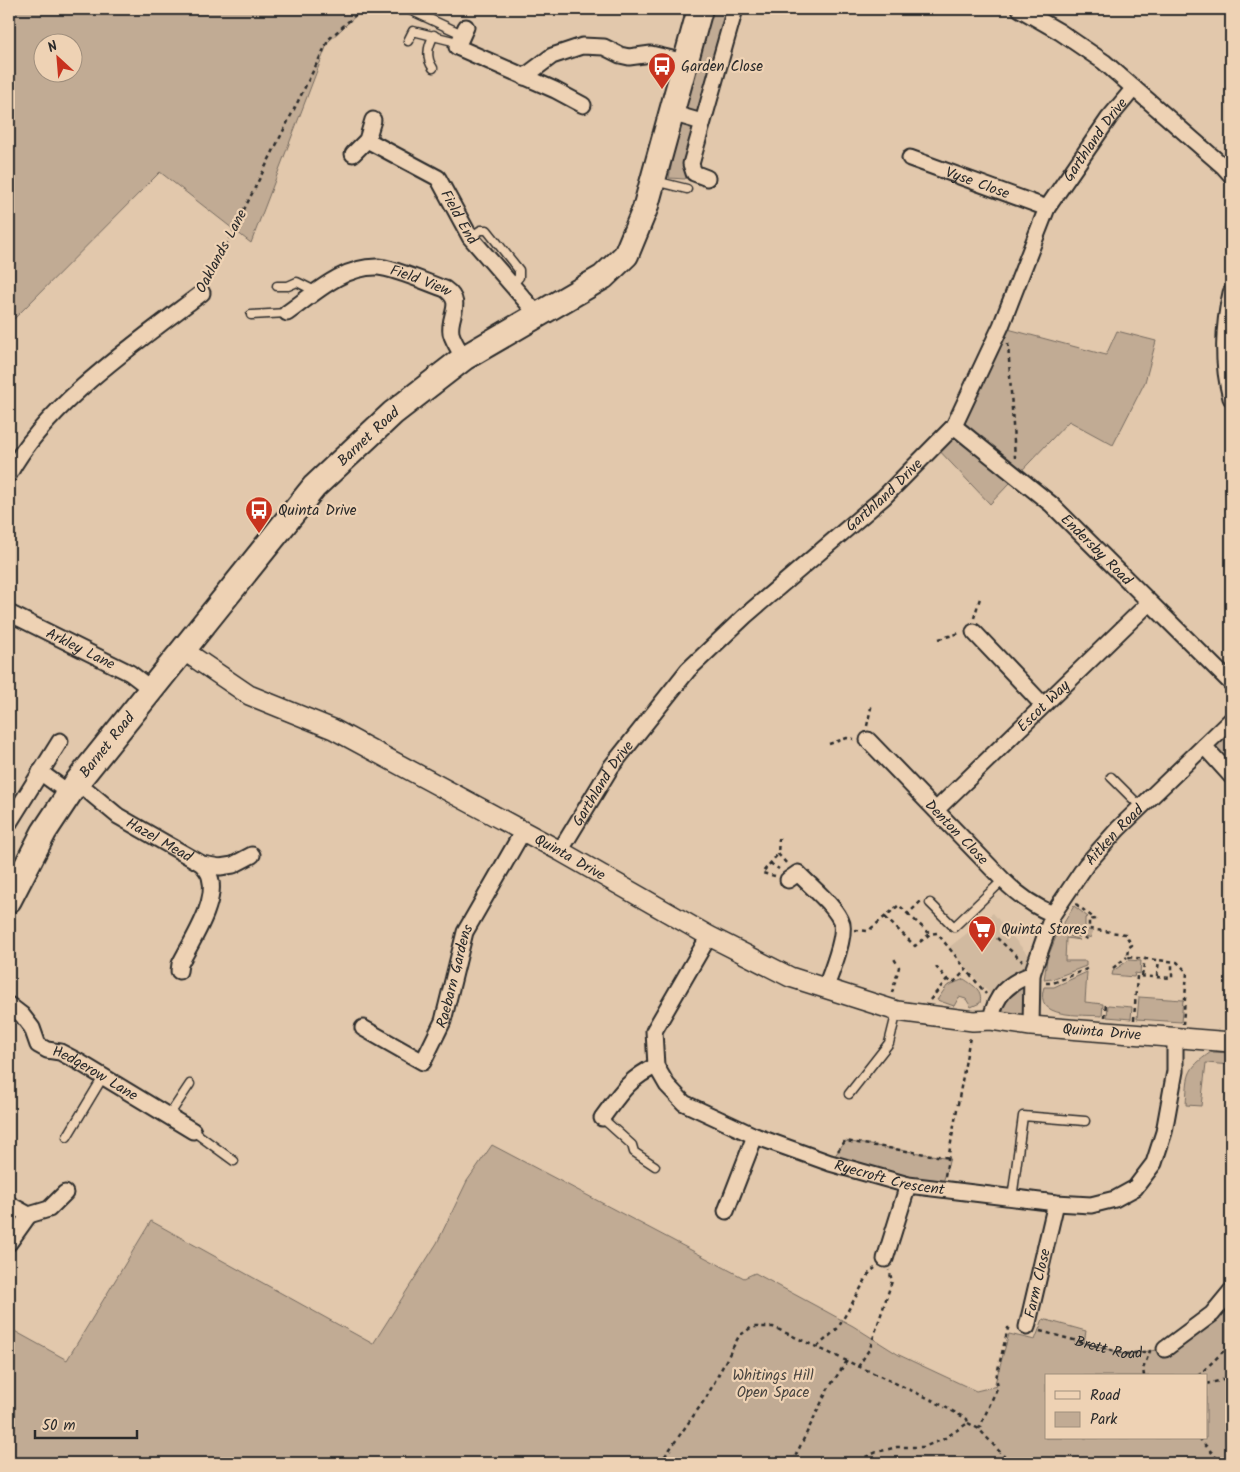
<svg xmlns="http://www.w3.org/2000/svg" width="1240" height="1472" viewBox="0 0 1240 1472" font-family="Kalam,sans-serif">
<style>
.built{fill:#d1baa0}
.green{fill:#c1ab94;stroke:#766b60;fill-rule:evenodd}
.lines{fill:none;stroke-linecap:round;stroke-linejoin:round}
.service-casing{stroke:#2b2b2b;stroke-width:11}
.minor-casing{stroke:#2b2b2b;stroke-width:19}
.tertiary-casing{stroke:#2b2b2b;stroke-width:22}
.primary-casing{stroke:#2b2b2b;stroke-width:28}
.path{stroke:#2b2b2b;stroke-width:2.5;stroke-dasharray:4 4;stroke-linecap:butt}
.service{stroke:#eed2b4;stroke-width:8}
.minor{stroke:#eed2b4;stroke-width:15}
.tertiary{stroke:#eed2b4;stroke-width:19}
.primary{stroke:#eed2b4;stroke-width:24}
.labels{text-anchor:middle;stroke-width:4.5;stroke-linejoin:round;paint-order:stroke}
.poi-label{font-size:15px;fill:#2b2b2b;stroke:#eed2b4;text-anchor:start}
.street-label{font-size:15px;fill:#2b2b2b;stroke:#eed2b4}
.park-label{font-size:15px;fill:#494540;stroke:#eed2b4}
</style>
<rect width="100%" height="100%" fill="#e2c8ac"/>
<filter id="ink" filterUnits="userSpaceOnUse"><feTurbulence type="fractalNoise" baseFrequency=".02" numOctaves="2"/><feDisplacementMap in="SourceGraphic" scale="10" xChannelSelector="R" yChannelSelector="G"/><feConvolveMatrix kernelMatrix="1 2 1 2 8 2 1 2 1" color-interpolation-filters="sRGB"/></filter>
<g filter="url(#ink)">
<path class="built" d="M993 913 1033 961 990 994 948 948Z"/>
<g class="green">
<path d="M9 9H363L328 42 251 243 160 172 9 324ZM42 42H72V72H42Z"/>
<path d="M700 9H735L692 169 685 179 669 178Z"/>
<path d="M1008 329 1106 355 1117 331 1156 341 1145 382 1113 445 1069 421 990 504 934 445Z"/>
<path d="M1231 720V758L1223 767 1204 746Z"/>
<path d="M1074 906 1088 917 1085 918V929L1092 931 1091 938 1062 926Z"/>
<path d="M1058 932 1080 940 1066 938 1065 961H1086V966L1052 979 1044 980 1047 959Z"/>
<path d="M1129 960 1141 961 1140 974 1135 973 1134 977 1112 975 1113 971Z"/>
<path d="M1087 972 1085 1002 1103 1004 1102 1016C1081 1014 1033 1020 1044 987H1054Z"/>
<path d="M1032 974 1031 1023 997 1022 1010 983Z"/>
<path d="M964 979C974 986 983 990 980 1003L971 1007 966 999 959 997 954 1006 937 1000 947 986Z"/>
<path d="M1139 997 1183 1000 1181 1022 1137 1019Z"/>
<path d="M1108 1005 1132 1007 1131 1019 1107 1017Z"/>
<path d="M1211 1052 1231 1053V1065L1206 1063 1201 1106 1186 1105C1188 1075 1185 1070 1211 1052Z"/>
<path d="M845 1141 950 1158 941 1190 830 1163Z"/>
<path d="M492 1145 744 1278 755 1273 853 1326 899 1355 976 1391 997 1386 995 1383 1009 1334 1035 1340 1043 1319 1086 1331 1084 1343 1125 1354 1165 1349 1231 1291V1463H9V1328L67 1360 151 1221 373 1344 437 1243 467 1181ZM1046 1376H1206V1438H1046Z"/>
</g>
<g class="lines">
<g class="service-casing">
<g id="service">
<path d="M408 9 462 34"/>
<path d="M408 41 413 31 457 42"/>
<path d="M433 68C425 57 428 46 434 35"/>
<path d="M655 181 687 189"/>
<path d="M470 237 481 230H487L519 270V277L512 285"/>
<path d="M277 286H288L297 282 317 292"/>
<path d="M251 315 287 313"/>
<path d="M1111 777 1141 807"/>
<path d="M930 903 954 927 1003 880"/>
<path d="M849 1094 889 1043 897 1011"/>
<path d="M168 1117 190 1084"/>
<path d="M602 1118 632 1145 634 1152 655 1166"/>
<path d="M193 1131 234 1161"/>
<path d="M67 1137 103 1077"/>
<path d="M1012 1199 1023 1116 1085 1121"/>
</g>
</g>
<g class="minor-casing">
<g id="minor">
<path d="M1020 9 1060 32 1104 62 1223 166 1231 175"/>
<path d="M466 27 457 47 555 90 583 105"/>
<path d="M524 77 552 56 582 46 604 47 620 55 629 57 651 54 685 62"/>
<path d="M671 113 702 122"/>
<path id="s2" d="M367 140 438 178 470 237 538 315"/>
<path d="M353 154 367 140 373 120"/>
<path id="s3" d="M910 158 1047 208"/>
<path d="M707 178 694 173 691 164 735 9"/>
<path d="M1231 293C1223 327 1222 365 1231 398"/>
<path id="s4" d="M287 313C314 294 342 266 378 267 394 268 428 283 445 289 465 303 448 315 451 333 453 341 459 350 464 358"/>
<path id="s5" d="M954 426 1051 504 1231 683"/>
<path d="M9 474C46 404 140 340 202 293"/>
<path id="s6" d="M9 613 130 673 151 689"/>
<path d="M974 632 1043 705"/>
<path id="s7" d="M868 740 1003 880C1018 895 1033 906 1053 914"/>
<path d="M1204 746 1231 776"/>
<path d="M40 772 69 793"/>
<path id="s8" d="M77 782 118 816 202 864 220 867 233 865 252 855"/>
<path id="s9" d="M937 809 1149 603"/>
<path d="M9 823 60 741"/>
<path id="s10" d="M560 851 611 767 688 670 745 616 884 497 954 426 1001 326 1047 208 1109 118 1134 88"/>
<path d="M788 880 798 873C810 886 837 907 842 924 845 939 831 973 825 989"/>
<path id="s11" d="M709 936 654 1031 656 1066 667 1085 684 1103 755 1136 830 1163 908 1185 1056 1203 1091 1205 1115 1199 1135 1188 1154 1163 1164 1132 1175 1071V1037"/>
<path d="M179 971 180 964C191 942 218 902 210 877 209 872 205 868 202 864"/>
<path id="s12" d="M9 1005 22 1015 32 1028 38 1045 47 1050 60 1052 79 1062 193 1131"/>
<path d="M991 1020C995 994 1009 983 1032 974"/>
<path id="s13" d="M1031 1026 1032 974 1053 914 1086 865 1118 829 1231 720"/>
<path id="s14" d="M363 1028 423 1062 443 1021 465 932 523 831"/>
<path d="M602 1118C619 1095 629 1078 656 1066"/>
<path d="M9 1204 29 1215 9 1243"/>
<path d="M726 1211 755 1136"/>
<path d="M29 1215 49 1209 65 1193"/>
<path d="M885 1259 908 1185"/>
<path id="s15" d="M1027 1327 1056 1203"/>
<path d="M1165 1349 1212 1314 1231 1291"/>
</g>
</g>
<g class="tertiary-casing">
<g id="tertiary">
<path id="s16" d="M183 650 249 695 333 729 560 851 709 936 790 977 897 1011 973 1021 991 1020 1031 1026 1231 1042"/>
</g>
</g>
<g class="primary-casing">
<g id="primary">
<path id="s17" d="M9 900 44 832 77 782 314 487 393 413 464 358 603 277 626 255 645 209 700 9"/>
</g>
</g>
<g class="path">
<path d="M208 282 329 39 362 9"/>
<path d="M1008 343 1015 458"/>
<path d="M974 618 980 598"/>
<path d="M939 639 960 633"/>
<path d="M867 726 872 703"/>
<path d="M829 744 847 738 854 739"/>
<path d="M779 838 778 854 788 865"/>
<path d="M770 863 779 869"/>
<path d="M775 876 762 873 778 854"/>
<path d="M1076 904 1095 919 1089 920V929L1125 934 1132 945 1128 948 1127 957 1177 962 1187 972 1183 1024"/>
<path d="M908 914 930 934"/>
<path d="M885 917 915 946 930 934 937 933 986 994"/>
<path d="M855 930 868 931 899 905 908 914 921 901"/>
<path d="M1061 930 1091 940"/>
<path d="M997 938 1022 961"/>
<path d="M1113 968 1127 957"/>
<path d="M1142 976 1145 959"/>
<path d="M1157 976 1159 961"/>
<path d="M947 979 953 983 966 970"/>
<path d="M1046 983H1053L1087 969"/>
<path d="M892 993 899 967 893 957"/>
<path d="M930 1000 947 979 936 967"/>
<path d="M1105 1017 1106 1002"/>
<path d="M1134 1020 1137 976 1172 978V962"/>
<path d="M838 1151 845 1141 950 1158"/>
<path d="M945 1176 970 1037"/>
<path id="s1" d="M1040 1331 1126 1354 1151 1351"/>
<path d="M817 1347 838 1328 870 1272 875 1268"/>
<path d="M858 1367 870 1348 892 1281 889 1270"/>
<path d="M1144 1376 1143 1369 1150 1351"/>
<path d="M1198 1376 1231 1344"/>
<path d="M1206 1384 1231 1378"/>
<path d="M968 1423 979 1429 1010 1463"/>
<path d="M979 1429 998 1386 996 1378 1008 1328H1013"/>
<path d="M1199 1438 1221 1463"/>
<path d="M660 1463 706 1398 739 1336 752 1327H773L847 1361"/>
<path d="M792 1463 828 1389 847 1361 932 1400 967 1419 968 1423 942 1440 923 1447H897L877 1452 851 1463"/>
</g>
<use href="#service" class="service"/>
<use href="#minor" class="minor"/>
<use href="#tertiary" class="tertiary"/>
<use href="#primary" class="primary"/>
</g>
</g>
<defs>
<g id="bus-pin" transform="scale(1.4375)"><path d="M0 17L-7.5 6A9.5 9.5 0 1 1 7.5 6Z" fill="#c8321e" stroke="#eed2b4"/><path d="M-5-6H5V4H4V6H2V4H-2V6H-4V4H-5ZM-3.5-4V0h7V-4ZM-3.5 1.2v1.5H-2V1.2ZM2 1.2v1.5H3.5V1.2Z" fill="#fff"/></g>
<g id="supermarket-pin" transform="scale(1.4375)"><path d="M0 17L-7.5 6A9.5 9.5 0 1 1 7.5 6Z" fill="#c8321e" stroke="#eed2b4"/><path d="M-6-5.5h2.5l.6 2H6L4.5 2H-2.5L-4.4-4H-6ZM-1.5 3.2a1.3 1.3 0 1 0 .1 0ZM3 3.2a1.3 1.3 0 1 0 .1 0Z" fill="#fff"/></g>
</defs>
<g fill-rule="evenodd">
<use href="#bus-pin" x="662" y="66"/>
<use href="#bus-pin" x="259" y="510"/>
<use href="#supermarket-pin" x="982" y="929"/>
</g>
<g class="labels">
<g class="poi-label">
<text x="681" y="71">Garden Close</text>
<text x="278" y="515">Quinta Drive</text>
<text x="1001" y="934">Quinta Stores</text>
</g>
<g class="street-label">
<text dy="5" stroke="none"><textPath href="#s10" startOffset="904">Garthland Drive</textPath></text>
<text dy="5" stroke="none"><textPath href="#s3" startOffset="72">Vyse Close</textPath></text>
<text dy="5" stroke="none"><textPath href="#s2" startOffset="125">Field End</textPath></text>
<text transform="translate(221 251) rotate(-62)" y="5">Oaklands Lane</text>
<text dy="5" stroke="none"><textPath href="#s4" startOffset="149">Field View</textPath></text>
<text dy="5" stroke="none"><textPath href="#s17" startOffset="589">Barnet Road</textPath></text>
<text dy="5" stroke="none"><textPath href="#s10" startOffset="485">Garthland Drive</textPath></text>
<text dy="5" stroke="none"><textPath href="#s5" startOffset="189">Endersby Road</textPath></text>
<text dy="5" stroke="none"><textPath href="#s6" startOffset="80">Arkley Lane</textPath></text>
<text dy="5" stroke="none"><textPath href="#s9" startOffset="148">Escot Way</textPath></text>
<text dy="5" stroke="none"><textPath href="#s17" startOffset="184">Barnet Road</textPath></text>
<text dy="5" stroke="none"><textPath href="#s10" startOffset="80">Garthland Drive</textPath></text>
<text dy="5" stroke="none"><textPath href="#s7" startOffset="128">Denton Close</textPath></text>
<text dy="5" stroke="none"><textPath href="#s13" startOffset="216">Aitken Road</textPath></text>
<text dy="5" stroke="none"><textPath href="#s8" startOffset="101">Hazel Mead</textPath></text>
<text dy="5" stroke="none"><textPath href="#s16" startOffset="440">Quinta Drive</textPath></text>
<text dy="5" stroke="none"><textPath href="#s14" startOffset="161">Raebarn Gardens</textPath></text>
<text dy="5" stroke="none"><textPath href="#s16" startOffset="1009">Quinta Drive</textPath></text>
<text dy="5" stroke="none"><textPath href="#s12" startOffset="115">Hedgerow Lane</textPath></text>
<text dy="5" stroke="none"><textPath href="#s11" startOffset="411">Ryecroft Crescent</textPath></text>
<text dy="5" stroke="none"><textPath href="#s15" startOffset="45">Farm Close</textPath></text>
<text dy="5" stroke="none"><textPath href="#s1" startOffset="71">Brett Road</textPath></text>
</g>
<g class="park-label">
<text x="773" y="1380">Whitings Hill<tspan x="773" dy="17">Open Space</tspan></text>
</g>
</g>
<rect width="1240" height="1472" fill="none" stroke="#eed2b4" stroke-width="30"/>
<rect x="15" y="15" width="1210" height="1442" fill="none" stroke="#2b2b2b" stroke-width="2" filter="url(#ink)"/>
<rect x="1045" y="1374" width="162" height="65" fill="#eed2b4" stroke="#a08f7d"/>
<rect x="1055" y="1391" width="25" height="8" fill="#eed2b4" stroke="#a08f7d"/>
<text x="1090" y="1400" font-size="15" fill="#2b2b2b">Road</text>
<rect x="1055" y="1412" width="25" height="15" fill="#c1ab94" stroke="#a08f7d"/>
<text x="1090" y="1424" font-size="15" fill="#2b2b2b">Park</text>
<g transform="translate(58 58) rotate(334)"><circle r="24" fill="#eed2b4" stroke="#a08f7d"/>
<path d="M0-4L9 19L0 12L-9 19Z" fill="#c8321e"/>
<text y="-8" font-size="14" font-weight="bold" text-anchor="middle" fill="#2b2b2b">N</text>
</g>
<path d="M35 1430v8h102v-8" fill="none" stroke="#2b2b2b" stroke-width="2.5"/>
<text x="42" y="1430" font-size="15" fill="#2b2b2b" stroke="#eed2b4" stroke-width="4" paint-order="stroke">50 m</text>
</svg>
